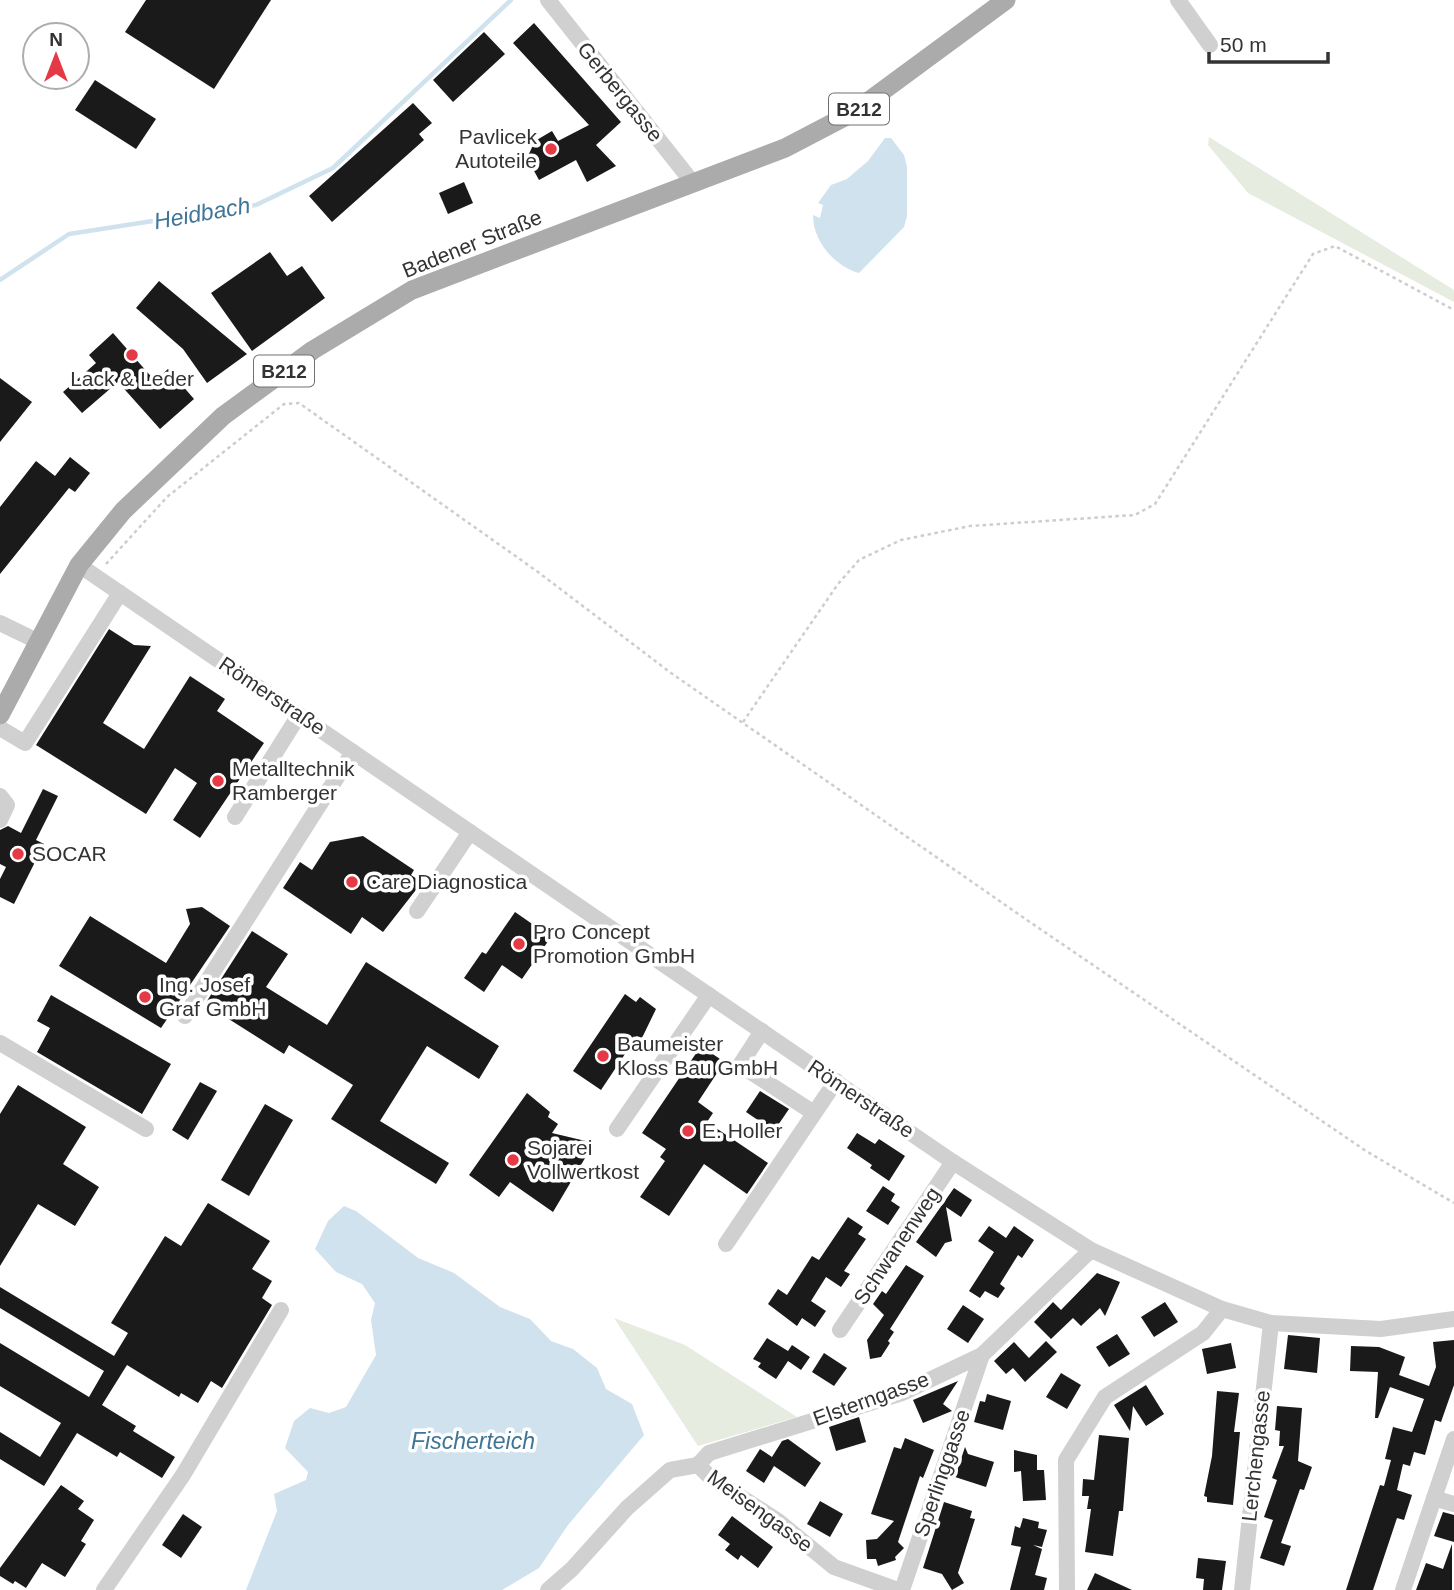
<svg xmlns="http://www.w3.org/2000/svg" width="1454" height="1590" viewBox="0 0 1454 1590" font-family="Arial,sans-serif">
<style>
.green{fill:#e6ecdf}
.water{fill:#cfe2ee}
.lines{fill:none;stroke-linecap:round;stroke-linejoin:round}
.stream{stroke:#cfe2ee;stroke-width:4.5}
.building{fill:#1a1a1a}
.path{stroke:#cdcdcd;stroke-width:2.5;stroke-dasharray:3.5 3.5;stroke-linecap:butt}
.minor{stroke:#d0d0d0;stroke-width:16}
.major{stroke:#ababab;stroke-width:19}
.poi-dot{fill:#e63946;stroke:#fff;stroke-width:2.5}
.labels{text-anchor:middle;stroke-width:7;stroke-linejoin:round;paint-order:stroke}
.shield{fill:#fff;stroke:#707070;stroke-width:2}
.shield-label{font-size:19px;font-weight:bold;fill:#333}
.street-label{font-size:21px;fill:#333;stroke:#fff}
.poi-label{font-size:21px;fill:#333;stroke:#fff;text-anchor:start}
.water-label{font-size:23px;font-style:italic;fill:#3f7597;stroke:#fff}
</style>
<rect width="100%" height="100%" fill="#fff"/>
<g class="green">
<path d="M1209 137 1454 290V302L1248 193 1208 145Z"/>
<path d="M614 1318 685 1345 797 1417 698 1446Z"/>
</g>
<g class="water">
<path d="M885 138H891L904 155 907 167V216L904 227 859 273C834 266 813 241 813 215L820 218 823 205 818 203 831 185 847 179 868 161Z"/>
<path d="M344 1206 356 1211 418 1258 454 1273 500 1307 530 1319 551 1341 573 1349 597 1368 606 1389 632 1404 644 1435 568 1525 539 1568 502 1590H246L277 1511 274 1494 306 1480 308 1472 285 1448 294 1421 310 1408 329 1413 346 1407 376 1355 371 1320 375 1303 362 1284 336 1272 315 1249 328 1221Z"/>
</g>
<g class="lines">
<path class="stream" d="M0 280 69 234 256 205 333 168 511 0"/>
</g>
<g class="building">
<path d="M146 0H271L214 89 125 32Z"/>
<path d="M534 23 621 122 596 145 616 166 587 182 576 160 539 180 527 158 535 141 552 131 558 141 589 125 513 43Z"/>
<path d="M484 32 505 54 453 102 433 80Z"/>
<path d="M95 80 156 119 136 149 75 110Z"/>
<path d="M413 103 432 123 419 134 424 140 332 222 309 196Z"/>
<path d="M464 182 473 203 448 214 439 193Z"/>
<path d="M270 252 287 276 302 266 325 298 252 351 211 293Z"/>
<path d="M159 281 247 354 207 383 183 349 136 308Z"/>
<path d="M113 333 155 381 168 369 194 399 160 429 118 382 82 413 63 392 96 363 89 355Z"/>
<path d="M0 378 32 402 0 442Z"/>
<path d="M70 457 90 473 75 492 69 488 0 574V507L36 461 55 476Z"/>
<path d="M109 629 134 645 151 646 103 723 144 749 190 676 225 699 217 711 264 743 200 838 173 820 197 783 175 768 146 814 36 745Z"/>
<path d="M43 789 58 796 36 840 44 844 14 904 0 897V879L6 867 0 864V830L8 826 21 833Z"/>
<path d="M363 836 414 870 411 875 417 879 419 886 383 932 362 917 351 934 283 888 300 862 312 870 330 842Z"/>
<path d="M202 907 230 926 161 1028 59 966 90 916 166 963 190 924 186 909Z"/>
<path d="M515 912 551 937 522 979 502 965 484 992 464 978 482 952 486 954Z"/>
<path d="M252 931 288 954 266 987 327 1025 366 962 499 1046 479 1079 427 1046 380 1121 449 1163 436 1184 331 1119 353 1085 289 1045 284 1054 205 1004Z"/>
<path d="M625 994 636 1002 640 997 656 1009 641 1040 637 1036 601 1090 573 1071Z"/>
<path d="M51 995 171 1064 142 1114 37 1052 50 1028 37 1021Z"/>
<path d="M701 1046 720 1059 721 1067 698 1102 713 1113 707 1122 768 1163 747 1194 704 1164 669 1216 640 1197 665 1161 660 1157 666 1149 642 1133Z"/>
<path d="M200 1082 217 1091 188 1140 172 1130Z"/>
<path d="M18 1085 86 1127 63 1164 99 1187 75 1226 38 1204 0 1266V1114Z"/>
<path d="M760 1091 789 1109 774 1131 746 1112Z"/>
<path d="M527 1093 550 1112 548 1117 558 1124 552 1133 594 1143 553 1212 510 1182 499 1197 469 1175Z"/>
<path d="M265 1104 293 1120 249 1196 221 1180Z"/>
<path d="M857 1133 875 1144 879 1139 905 1156 889 1181 870 1168 872 1165 847 1148Z"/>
<path d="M883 1186 895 1194 891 1201 900 1207 888 1225 866 1211Z"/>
<path d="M954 1188 972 1200 961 1217 946 1207 952 1241 945 1243 936 1257 916 1242Z"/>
<path d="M208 1203 270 1241 252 1269 272 1281 262 1298 272 1305 222 1388 211 1381 198 1403 181 1393 179 1397 127 1365 102 1405 136 1426 133 1431 175 1457 162 1478 120 1452 117 1457 77 1433 44 1486 0 1459V1432L40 1457 61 1423 0 1386V1343L89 1397 104 1371 0 1308V1287L114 1356 128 1333 111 1323 165 1236 181 1246Z"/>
<path d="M848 1217 863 1227 858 1234 866 1239 844 1271 850 1274 841 1287 826 1277 811 1301 826 1311 815 1327 802 1318 797 1326 768 1304 778 1289 787 1295 812 1256 819 1260Z"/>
<path d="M989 1226 1006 1238 1014 1226 1034 1240 1022 1258 1018 1255 1000 1284 1005 1288 998 1298 985 1291 980 1298 969 1291 994 1252 978 1241Z"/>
<path d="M906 1265 924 1276 890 1329 894 1332 888 1341 890 1343 881 1357 870 1359 867 1340 884 1315 873 1304 882 1291 886 1294Z"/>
<path d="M1097 1273 1120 1282 1105 1316 1100 1308 1081 1326 1073 1318 1051 1339 1034 1322 1053 1302 1061 1310Z"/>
<path d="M1165 1302 1178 1322 1154 1337 1141 1317Z"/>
<path d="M963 1305 984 1319 968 1343 947 1329Z"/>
<path d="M1117 1334 1130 1354 1109 1367 1096 1347Z"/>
<path d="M1288 1335 1320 1338 1317 1373 1284 1369Z"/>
<path d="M767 1338 788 1351 792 1345 810 1357 801 1370 788 1361 776 1379 758 1367 761 1363 753 1359Z"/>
<path d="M1454 1340V1385L1441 1422 1435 1420 1425 1455 1414 1452 1410 1466 1403 1464 1397 1490 1412 1495 1404 1520 1397 1518 1373 1590H1346L1380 1485 1384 1486 1391 1460 1385 1459 1393 1427 1412 1432 1424 1399 1390 1387 1378 1418H1375L1378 1372 1350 1371 1351 1346 1379 1347 1405 1357 1399 1375 1429 1386 1436 1367 1433 1342Z"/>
<path d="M1046 1341 1057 1352 1025 1382 1013 1368 1006 1374 994 1361 1014 1342 1029 1358Z"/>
<path d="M1231 1343 1236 1368 1207 1374 1202 1349Z"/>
<path d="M824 1353 847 1368 834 1386 812 1372Z"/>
<path d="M1061 1373 1081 1385 1067 1409 1046 1397Z"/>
<path d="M958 1381 943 1404 952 1411 923 1423 913 1400Z"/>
<path d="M1146 1385 1164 1414 1146 1426 1133 1406 1130 1431 1114 1405Z"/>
<path d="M1217 1391 1239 1393 1234 1432H1240L1233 1505 1207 1502V1497L1204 1496 1212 1456Z"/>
<path d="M987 1394 1011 1401 1003 1430 974 1422 980 1401 985 1402Z"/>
<path d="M1277 1406 1302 1408 1298 1461 1312 1467 1304 1490 1300 1489 1281 1543 1291 1546 1284 1566 1260 1558 1273 1520 1264 1517 1277 1480 1272 1478 1284 1446H1279L1280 1431 1275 1430Z"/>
<path d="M859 1417 866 1442 836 1451 829 1427Z"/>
<path d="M1099 1435 1129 1438 1123 1511H1119L1113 1556 1085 1552 1091 1509H1087L1089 1496H1082L1083 1479 1094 1480Z"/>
<path d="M905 1438 934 1450 923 1478 920 1476 898 1542 904 1548 895 1557 896 1560 878 1566 876 1559H867L866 1540 877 1539 894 1521 871 1514 894 1447 901 1449Z"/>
<path d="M788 1439 821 1463 805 1487 774 1466 764 1483 746 1471 760 1449 772 1457 782 1441Z"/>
<path d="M965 1447 968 1454 994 1462 986 1487 955 1477Z"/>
<path d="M1014 1450 1037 1455V1470H1044L1046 1500 1023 1501 1021 1471 1014 1472Z"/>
<path d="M61 1485 84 1501 78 1509 94 1520 81 1541 86 1544 65 1577 42 1563 26 1588 15 1581 13 1584 0 1576V1568Z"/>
<path d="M820 1501 843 1514 830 1537 807 1524Z"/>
<path d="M944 1502 972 1511 970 1518 975 1519 958 1573 964 1583 952 1590 942 1574 923 1568Z"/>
<path d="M1443 1512 1454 1515V1542L1434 1536Z"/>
<path d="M183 1514 202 1527 181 1558 162 1545Z"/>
<path d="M732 1516 773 1547 758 1568 741 1555 738 1560 725 1550 730 1544 718 1535Z"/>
<path d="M1023 1518 1039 1522 1038 1528 1047 1530 1042 1547 1033 1545 1042 1549 1035 1575 1047 1578 1044 1590H1010L1021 1547 1011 1545 1015 1526 1020 1528Z"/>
<path d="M1452 1544V1590H1416L1426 1563 1443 1569Z"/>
<path d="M1198 1558 1226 1561 1222 1590H1203L1204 1579 1196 1578Z"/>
<path d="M1095 1573 1132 1590H1087Z"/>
</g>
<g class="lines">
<g class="path">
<path d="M106 564 167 497 284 404 299 403 538 572 671 673 1024 918 1366 1151 1454 1203"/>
<path d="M743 722 838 584 859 560 901 540 970 526 1135 515 1155 504 1313 254 1335 246 1454 310"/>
</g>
<g class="minor">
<path d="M548 0 693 183"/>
<path d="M1178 0 1210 45"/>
<path d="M79 565 953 1162 1091 1250 1222 1309 1271 1323 1381 1329 1454 1319"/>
<path d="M0 623 37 641"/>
<path d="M0 728 25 743 120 593"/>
<path d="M0 796 7 805 0 820"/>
<path d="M235 817 299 715"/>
<path d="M417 911 470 832"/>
<path d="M185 1016 353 752"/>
<path d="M762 1031 740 1065 814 1113"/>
<path d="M0 1043 146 1129"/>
<path d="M617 1129 709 995"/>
<path d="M726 1244 836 1081"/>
<path d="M840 1330 953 1162"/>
<path d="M698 1465 709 1453 902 1393 982 1355 1091 1250"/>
<path d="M698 1465 710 1477 778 1521 834 1567 898 1590"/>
<path d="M1434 1498 1454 1504"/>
<path d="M104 1590 183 1475 281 1310"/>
<path d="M548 1590 572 1569 627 1508 670 1470 698 1465"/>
<path d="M902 1590 982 1355"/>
<path d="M1067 1590 1066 1460 1105 1397 1203 1333 1222 1309"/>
<path d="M1242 1590 1271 1323"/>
<path d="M1403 1590 1454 1439"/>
</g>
<path class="major" d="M0 715 79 565 123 511 223 416 313 350 412 290 785 148 854 112 1006 0"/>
</g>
<g class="poi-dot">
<circle cx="551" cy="149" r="7"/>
<circle cx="132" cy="355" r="7"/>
<circle cx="218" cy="781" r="7"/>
<circle cx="18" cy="854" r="7"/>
<circle cx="352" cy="882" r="7"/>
<circle cx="519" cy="944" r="7"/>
<circle cx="145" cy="997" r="7"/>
<circle cx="603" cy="1056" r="7"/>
<circle cx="688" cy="1131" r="7"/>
<circle cx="513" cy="1160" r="7"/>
</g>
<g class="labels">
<g class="shield">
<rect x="829" y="93.5" width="60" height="31" rx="5"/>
<rect x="254" y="355.5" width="60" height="31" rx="5"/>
</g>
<g class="shield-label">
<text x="859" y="116">B212</text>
<text x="284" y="378">B212</text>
</g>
<g class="street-label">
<text transform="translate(620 92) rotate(51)" y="7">Gerbergasse</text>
<text transform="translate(472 244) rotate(-22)" y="7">Badener Straße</text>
<text transform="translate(272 696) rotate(34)" y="7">Römerstraße</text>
<text transform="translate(861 1099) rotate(34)" y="7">Römerstraße</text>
<text transform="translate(897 1246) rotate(-56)" y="7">Schwanenweg</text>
<text transform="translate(871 1399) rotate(-20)" y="7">Elsterngasse</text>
<text transform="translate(1256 1456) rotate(-84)" y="7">Lerchengasse</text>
<text transform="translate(942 1473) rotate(-71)" y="7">Sperlinggasse</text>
<text transform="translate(760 1511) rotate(36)" y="7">Meisengasse</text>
</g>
<g class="poi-label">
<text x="537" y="144" text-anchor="end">Pavlicek<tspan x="537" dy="24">Autoteile</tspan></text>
<text x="132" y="386" text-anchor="middle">Lack &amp; Leder</text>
<text x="232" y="776">Metalltechnik<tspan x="232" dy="24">Ramberger</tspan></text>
<text x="32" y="861">SOCAR</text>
<text x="366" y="889">Care Diagnostica</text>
<text x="533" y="939">Pro Concept<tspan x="533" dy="24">Promotion GmbH</tspan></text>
<text x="159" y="992">Ing. Josef<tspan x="159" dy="24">Graf GmbH</tspan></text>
<text x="617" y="1051">Baumeister<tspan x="617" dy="24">Kloss Bau GmbH</tspan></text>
<text x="702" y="1138">E. Holler</text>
<text x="527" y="1155">Sojarei<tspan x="527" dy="24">Vollwertkost</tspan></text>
</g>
<g class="water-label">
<text transform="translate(202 213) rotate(-10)" y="8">Heidbach</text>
<text x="473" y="1449">Fischerteich</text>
</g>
</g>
<g transform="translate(56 56)"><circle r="33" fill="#ffffff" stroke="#adadad" stroke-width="2"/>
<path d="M0-5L12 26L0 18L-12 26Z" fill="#e63946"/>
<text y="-10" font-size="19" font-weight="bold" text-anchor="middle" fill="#333333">N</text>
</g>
<path d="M1209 52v10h119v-10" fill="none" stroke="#333333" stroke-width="3.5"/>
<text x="1220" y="52" font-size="21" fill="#333333" stroke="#ffffff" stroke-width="5" paint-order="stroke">50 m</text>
</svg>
